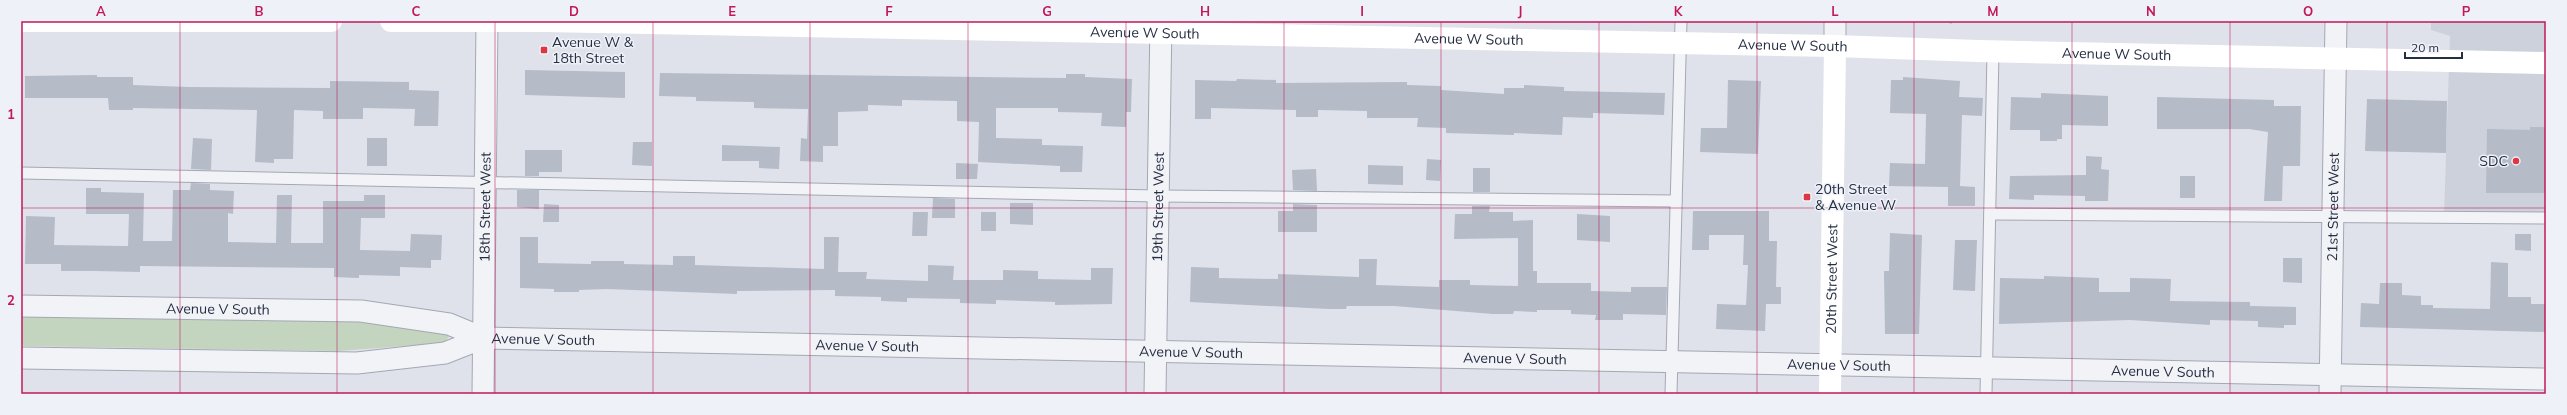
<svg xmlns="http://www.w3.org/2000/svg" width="2567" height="415" viewBox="0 0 2567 415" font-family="Mulish,sans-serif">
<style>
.built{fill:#ccd1dc}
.green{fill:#c3d4bf}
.building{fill:#b5bbc7}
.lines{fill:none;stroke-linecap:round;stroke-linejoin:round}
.lane-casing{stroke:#a4a8b4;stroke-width:13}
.street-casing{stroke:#a4a8b4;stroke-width:23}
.path{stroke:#bdc0c8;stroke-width:2.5;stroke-dasharray:3 3;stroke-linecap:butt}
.lane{stroke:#f2f3f7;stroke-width:11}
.street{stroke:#f2f3f7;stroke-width:21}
.secondary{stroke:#fff;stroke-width:22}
.grid{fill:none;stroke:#c2185b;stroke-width:1;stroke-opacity:0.55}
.poi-dot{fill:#dc3743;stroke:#eef1f7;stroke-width:1.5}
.labels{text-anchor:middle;stroke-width:3;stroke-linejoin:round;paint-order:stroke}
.street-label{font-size:14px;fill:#262e42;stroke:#eef1f7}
.poi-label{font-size:14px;fill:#262e42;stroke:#eef1f7;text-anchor:start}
.neatline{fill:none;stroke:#c2185b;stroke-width:1.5}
.grid-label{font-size:13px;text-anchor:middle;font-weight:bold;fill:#c2185b}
</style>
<rect width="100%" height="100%" fill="#dfe2ea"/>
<path class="built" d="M2431 21H2546V216L2444 215 2450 36 2431 30Z"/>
<path class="green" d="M25 316 323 318 446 332 449 336 445 343 338 351 25 346 21 344V318Z"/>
<g class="building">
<path d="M525 70 625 72V98L525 95Z"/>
<path d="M660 73 1066 78V74H1085V77L1132 79 1131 112H1126V127L1101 126 1102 113 1058 112V108H996V138L1042 139V145L1083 146 1082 172H1060V166L978 162 979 122 957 121V101L902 100V106L868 105V111L838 112V146H823V162L800 161 801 138 807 139 808 109 754 108V102L696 101V97L659 96Z"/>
<path d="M97 75V77H133V85L188 87 330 88V81L409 82V90L439 91 438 126H414L415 109 363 108V119H323V111L294 110 293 159H274V163L255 162 257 110 133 108V110H109L108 98H25V76Z"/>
<path d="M1903 77 1960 81 1959 97 1983 98 1982 116 1962 115 1960 186 1975 187V206H1948V187L1889 186 1890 163 1925 164 1926 114 1890 113 1891 80H1903Z"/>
<path d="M1237 79 1276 80V83L1407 82V85L1441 86V90L1504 94V88H1524V85L1564 87V91L1665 93 1664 115 1593 113V118L1563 117 1562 135 1514 133V135L1446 133V128L1417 127 1418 118H1367V111L1318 110V117H1296V110L1211 108V119H1195V80L1236 81Z"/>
<path d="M1728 80 1761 81 1758 154 1700 152 1701 128H1727Z"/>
<path d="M2041 93 2108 96V126L2062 125V139H2057V141H2040V130H2010L2011 97 2041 98Z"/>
<path d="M2157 97 2274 100V106H2301L2300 166H2283L2282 201H2264L2268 132 2249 129H2157Z"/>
<path d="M2367 99 2447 101 2446 153 2365 151Z"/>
<path d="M2530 127H2546V193H2486L2487 129 2530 130Z"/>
<path d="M193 138 212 139 211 170 191 169Z"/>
<rect x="367" y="138" width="20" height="28"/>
<path d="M633 142H652V166L632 165Z"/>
<path d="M722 145 780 147 779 169 759 168V161H722Z"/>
<path d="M525 150H562V172H539V176H525Z"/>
<path d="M2086 156 2102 157 2101 169 2109 170 2108 201H2085V196L2034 195V200L2009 199 2010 176 2086 175Z"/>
<path d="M1427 159 1441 160 1440 181 1426 180Z"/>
<path d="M956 163 978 164 977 179H956Z"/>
<path d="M1368 165 1403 166V185L1368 184Z"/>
<rect x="1473" y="168" width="17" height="24"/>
<path d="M1316 169 1317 191 1293 190 1292 170Z"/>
<rect x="2180" y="176" width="15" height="22"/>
<path d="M191 183 210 184V190L234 191 233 214 228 213V242L276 243 277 195H292L291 243H323V201H364V195H385V218H361L360 250 410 251 411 234 442 235 441 260H431V268L400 267V276L359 275V278L334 277V268L140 266V272L95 271H61V264H25L26 216 55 217 54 245 128 246 129 214H86V188H101V192L144 193 143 241H172L173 190H190Z"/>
<path d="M517 190H539V209L517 207Z"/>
<path d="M933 198 955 199V218H932Z"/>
<path d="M1010 203H1033V225L1010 224Z"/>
<path d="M544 204 559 205V222H543Z"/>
<path d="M1293 204 1317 205V232H1278V211H1293Z"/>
<path d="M1472 206H1490L1489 212H1513V221L1533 220V271H1537V283H1591V291L1631 292V287H1667L1666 315 1623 314V320H1595L1596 315 1571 314V310H1537V312L1514 311 1513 314H1493L1394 306H1347L1346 309H1329L1190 302 1191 267 1219 268V278L1278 279V274L1359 277V259H1377L1376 285 1439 287V280H1470V285L1518 286V238L1454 239 1455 214H1472Z"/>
<path d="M1693 211H1769V241H1777L1776 287H1781V304H1766L1765 331 1716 329 1717 304 1746 305 1748 265H1743L1744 235H1709V250H1692Z"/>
<path d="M913 212H928L927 236H912Z"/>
<rect x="981" y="212" width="15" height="19"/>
<path d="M1577 214 1610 216V242L1577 240Z"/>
<path d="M1890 233 1922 235 1919 334H1885L1884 271H1889Z"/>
<path d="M2515 234H2531V251L2515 250Z"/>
<path d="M520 237H538V263L591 264V261H624V264L673 265V256H695V265L824 269V237H839L838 272H867L866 279 928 281V265L954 266 953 280H1003V270L1038 271V279L1091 280V268H1113L1112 304 1055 305V302L996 300V304L960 303V299L907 298V302L881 301V297L835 296V290L737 291V294L607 289 579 290V292H554V289L520 288Z"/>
<path d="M1955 240H1977L1975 291 1953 290Z"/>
<path d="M2283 258H2302V283L2283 282Z"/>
<path d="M2491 262 2508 263V297H2531V304H2546V332L2360 327 2361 303 2379 304 2380 283H2402V295L2421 296V305H2433V308L2490 309Z"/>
<path d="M2044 276 2099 278V292H2130V278L2171 279 2170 301 2250 302V306L2296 307V325H2284V328L2258 327V321L2210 320V325L2130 320 1999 324 2000 278 2044 279Z"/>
</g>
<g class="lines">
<g class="lane-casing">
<g id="lane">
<path d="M21 173 1158 196 1676 201"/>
<path d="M1990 214 2546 218"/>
<path d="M1671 394 1681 21"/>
<path d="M1986 394 1993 52"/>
</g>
</g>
<g class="street-casing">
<g id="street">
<path d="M1835 46V21"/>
<path id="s1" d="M21 306 361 311 449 324 483 338 2546 379"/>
<path d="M21 358 357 363 445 353 483 338"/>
<path id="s2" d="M483 394 487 21"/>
<path id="s3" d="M1155 394 1161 21"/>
<path id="s4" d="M2330 394 2336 21"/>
</g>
</g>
<path class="path" d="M1950 21 1952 24"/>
<use href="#lane" class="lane"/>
<use href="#street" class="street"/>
<g class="secondary">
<path d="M21 21H331"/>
<path id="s5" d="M391 21H545L1835 46 1978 51 2546 63"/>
<path id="s6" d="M1830 394 1835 46"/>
</g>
</g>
<path class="grid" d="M180 21V394M337 21V394M495 21V394M653 21V394M810 21V394M968 21V394M1126 21V394M1284 21V394M1441 21V394M1599 21V394M1757 21V394M1914 21V394M2072 21V394M2230 21V394M2387 21V394M21 208H2546"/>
<g class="poi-dot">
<rect x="540" y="46" width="8" height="8" rx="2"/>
<circle cx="2516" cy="161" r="4"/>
<rect x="1803" y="193" width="8" height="8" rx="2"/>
</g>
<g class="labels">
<g class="street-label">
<text dy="5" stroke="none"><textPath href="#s5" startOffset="754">Avenue W South</textPath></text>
<text dy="5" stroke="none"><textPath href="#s5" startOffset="1078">Avenue W South</textPath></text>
<text dy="5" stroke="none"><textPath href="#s5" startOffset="1402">Avenue W South</textPath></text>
<text dy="5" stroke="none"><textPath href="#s5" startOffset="1726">Avenue W South</textPath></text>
<text dy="5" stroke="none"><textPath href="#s2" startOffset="187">18th Street West</textPath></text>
<text dy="5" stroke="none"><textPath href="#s4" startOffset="187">21st Street West</textPath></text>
<text dy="5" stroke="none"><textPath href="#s3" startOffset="187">19th Street West</textPath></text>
<text dy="5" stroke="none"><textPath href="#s6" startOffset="115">20th Street West</textPath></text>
<text dy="5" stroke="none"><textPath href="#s1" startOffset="197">Avenue V South</textPath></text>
<text dy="5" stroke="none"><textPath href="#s1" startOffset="526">Avenue V South</textPath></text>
<text dy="5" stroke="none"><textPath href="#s1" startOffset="850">Avenue V South</textPath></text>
<text dy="5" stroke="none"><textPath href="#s1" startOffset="1174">Avenue V South</textPath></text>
<text dy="5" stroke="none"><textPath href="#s1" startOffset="1498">Avenue V South</textPath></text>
<text dy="5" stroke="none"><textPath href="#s1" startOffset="1822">Avenue V South</textPath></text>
<text dy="5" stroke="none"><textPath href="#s1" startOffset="2146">Avenue V South</textPath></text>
</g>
<g class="poi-label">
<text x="552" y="47">Avenue W &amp;<tspan x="552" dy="16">18th Street</tspan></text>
<text x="2508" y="166" text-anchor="end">SDC</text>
<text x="1815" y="194">20th Street<tspan x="1815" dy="16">&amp; Avenue W</tspan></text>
</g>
</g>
<rect width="2567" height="415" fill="none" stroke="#eef1f7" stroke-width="44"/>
<path d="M2405 52v6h57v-6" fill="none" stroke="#262e42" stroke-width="2"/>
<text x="2411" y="52" font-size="12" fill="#262e42" stroke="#eef1f7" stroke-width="3" paint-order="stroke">20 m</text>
<rect x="22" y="22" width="2523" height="371" class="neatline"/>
<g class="grid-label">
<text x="101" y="16">A</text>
<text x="259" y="16">B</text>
<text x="416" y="16">C</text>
<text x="574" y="16">D</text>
<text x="732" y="16">E</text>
<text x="889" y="16">F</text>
<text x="1047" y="16">G</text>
<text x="1205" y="16">H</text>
<text x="1362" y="16">I</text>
<text x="1520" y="16">J</text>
<text x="1678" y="16">K</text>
<text x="1835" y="16">L</text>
<text x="1993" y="16">M</text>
<text x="2151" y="16">N</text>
<text x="2308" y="16">O</text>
<text x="2466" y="16">P</text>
<text x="11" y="119">1</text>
<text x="11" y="305">2</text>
</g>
</svg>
